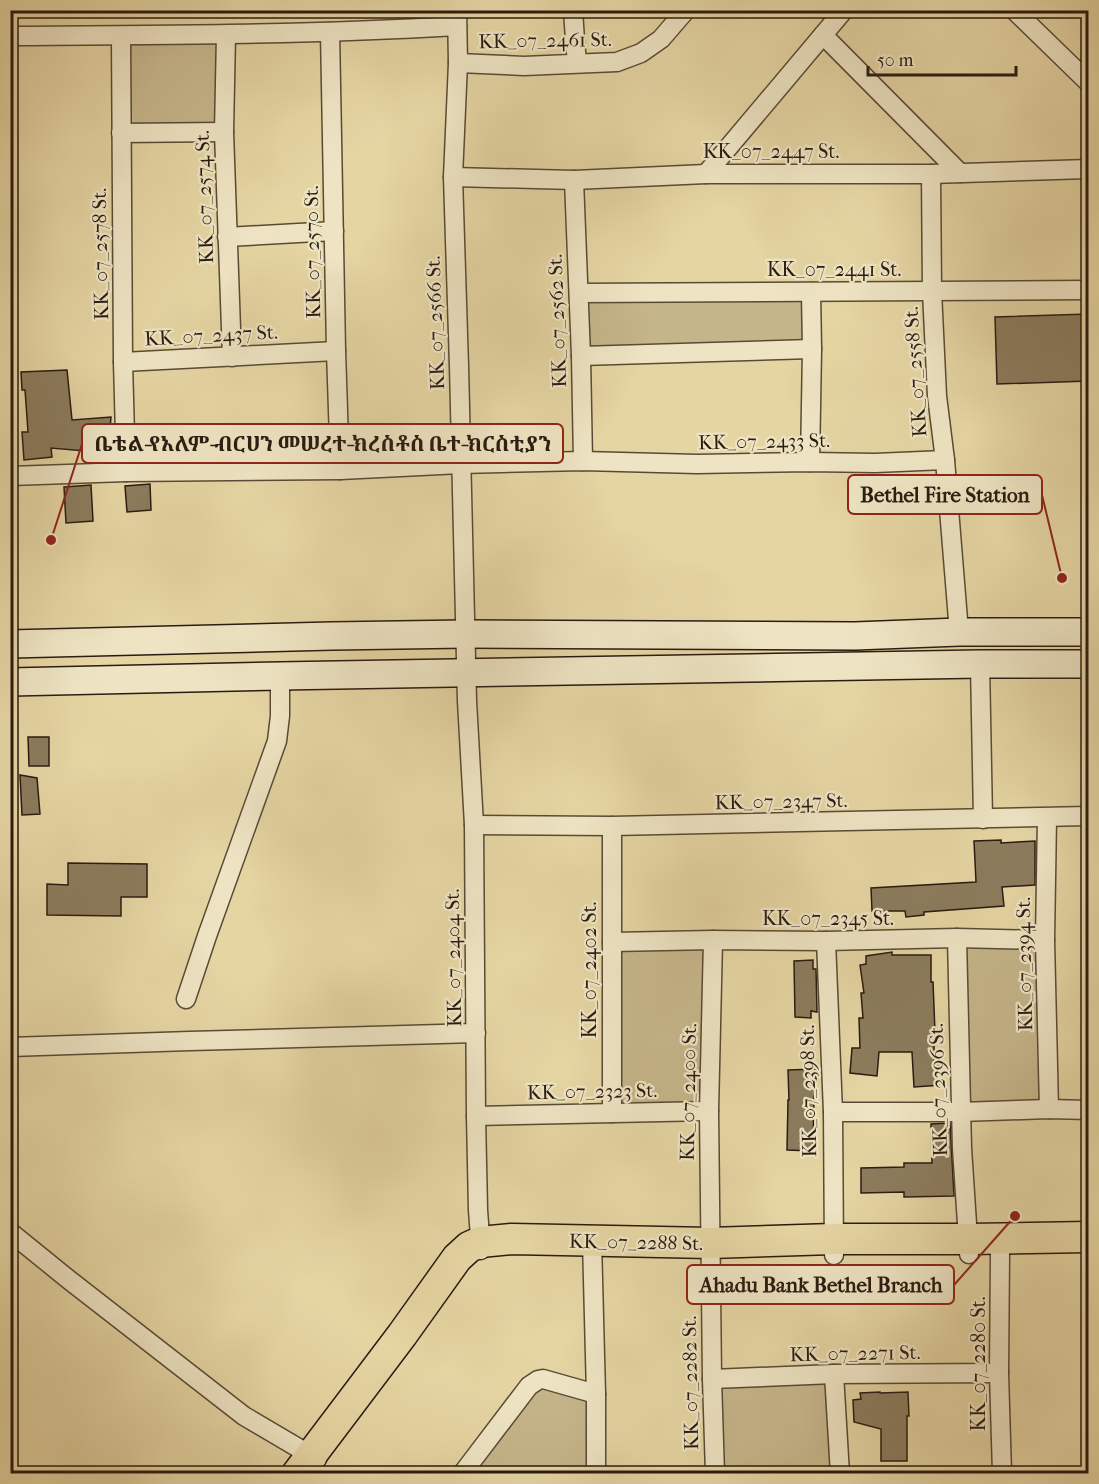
<svg xmlns="http://www.w3.org/2000/svg" width="1099" height="1484" viewBox="0 0 1099 1484" font-family="'IM FELL French Canon','Noto Serif Ethiopic',serif">
<style>
.green{fill:#c5b58a;stroke:#78684e;stroke-width:1.5}
.building{fill:#8b7c5d;stroke:#2a1b11;stroke-width:1.5}
.lines{fill:none;stroke-linecap:round;stroke-linejoin:round}
.street-casing{stroke:#594a36;stroke-width:21}
.secondary-casing{stroke:#2a1b11;stroke-width:30}
.primary-casing{stroke:#2a1b11;stroke-width:33}
.street{stroke:#eee4c3;stroke-width:18}
.secondary{stroke:#eee4c3;stroke-width:27}
.primary{stroke:#e5d5a3;stroke-width:30}
.labels{text-anchor:middle;stroke-width:4.5;stroke-linejoin:round;paint-order:stroke}
.street-label{font-size:20px;fill:#2a1b11;stroke:#eee4c3}
.leader{fill:none;stroke:#8f2418;stroke-width:2}
.callout-dot{fill:#8f2418;stroke:#eee4c3;stroke-width:2}
.callout{fill:#eee4c3;stroke:#8f2418;stroke-width:2}
.callout-label{font-size:21px;text-anchor:middle;font-weight:bold;fill:#2a1b11}
</style>
<rect width="100%" height="100%" fill="#e5d5a3"/>
<filter id="stains"><feTurbulence type="fractalNoise" baseFrequency=".00333" numOctaves="4"/><feColorMatrix values="0 0 0 0 .2 0 0 0 0 .09 0 0 0 0 .02 0 0 0 .5 -.17"/></filter>
<radialGradient id="worn" r=".72"><stop offset=".6" stop-color="#630" stop-opacity="0"/><stop offset="1" stop-color="#630" stop-opacity=".3"/></radialGradient>
<g class="green">
<path d="M226 35 224 132 121 133V36Z"/>
<path d="M811 292 812 349 581 356 579 293Z"/>
<path d="M957 938 1045 940 1049 1109 961 1112Z"/>
<path d="M713 940 709 1111 612 1113V942Z"/>
<path d="M834 1374 840 1473H715L712 1379Z"/>
<path d="M538 1380 596 1394V1473L463 1474Z"/>
</g>
<g class="building">
<path d="M1089 314V381L997 384 995 317Z"/>
<path d="M67 370 72 420 111 417 108 453 51 448 52 457 24 460 22 432H28L25 390H22L21 372Z"/>
<path d="M150 484 151 510 127 512 125 486Z"/>
<path d="M91 485 93 521 66 523 64 487Z"/>
<path d="M28 737H49V766H29Z"/>
<path d="M20 775 37 778 40 814 22 815Z"/>
<path d="M1001 840V843L1035 841V885L1002 887 1004 906 924 912V915L906 917 905 911H872L871 888 976 882 974 841Z"/>
<path d="M68 863 147 864V897H121V916L47 915V884L68 885Z"/>
<path d="M892 952V955H931V982H933L935 1032H934V1064H941L942 1085 914 1087 912 1052H879L877 1076 850 1073 852 1048H860L859 1018H863L861 993H864L860 965 866 964V956Z"/>
<path d="M813 960V969H816L817 1012 811 1011V1018L795 1017 794 961Z"/>
<path d="M816 1069V1096H814L813 1151 787 1150 788 1100H789L788 1070Z"/>
<path d="M950 1123 954 1196 904 1197V1192L861 1193V1168L904 1167V1163H932L931 1124Z"/>
<path d="M880 1392V1393L908 1392 909 1416H907V1461H881V1429L854 1422 853 1400 861 1399 860 1393Z"/>
</g>
<g class="lines">
<g class="street-casing">
<g id="street">
<path d="M457 10 458 63 453 177 459 366 467 701 474 825 476 1116 478 1210 481 1250"/>
<path d="M573 10 575 40 577 63"/>
<path d="M1014 10 1088 82"/>
<path d="M330 32 336 351 340 470"/>
<path d="M226 35 224 132 232 357"/>
<path d="M823 35 960 173"/>
<path d="M10 36C159 35 308 35 457 26"/>
<path d="M121 36 123 362 126 472"/>
<path d="M458 63 524 66 617 62 641 53 661 39 686 10"/>
<path d="M121 133 224 132"/>
<path d="M706 174 844 10"/>
<path d="M931 174 932 291 937 396 945 460 959 632"/>
<path d="M453 177 574 180 706 174H931L1088 169"/>
<path d="M574 180 581 356 583 461"/>
<path d="M227 237 334 231"/>
<path d="M579 293 1088 290"/>
<path d="M581 356 812 349"/>
<path d="M123 362 336 351"/>
<path d="M810 462 812 349 811 292"/>
<path d="M10 476 126 472 340 470 461 464 583 461 697 464 810 462 875 463 945 460"/>
<path d="M980 664 983 819"/>
<path d="M1047 818 1045 940 1049 1109"/>
<path d="M474 825 612 826 1088 816"/>
<path d="M957 938 962 1148 969 1254"/>
<path d="M713 940 709 1111 712 1379 715 1474"/>
<path d="M826 941 833 1112 834 1255"/>
<path d="M612 942 713 940 826 941 957 938 1045 940"/>
<path d="M186 999 207 936 277 741 280 716V676"/>
<path d="M10 1047 190 1041 476 1033"/>
<path d="M833 1112H961L1049 1109 1088 1110"/>
<path d="M612 1113V826"/>
<path d="M476 1116 709 1111"/>
<path d="M10 1232 68 1279 244 1416 317 1459"/>
<path d="M999 1239 1000 1254 999 1373 1002 1474"/>
<path d="M592 1241 596 1394V1474"/>
<path d="M834 1374 840 1474"/>
<path d="M712 1379 834 1374 999 1373"/>
<path d="M462 1474 529 1386 538 1380 543 1379 596 1394"/>
</g>
</g>
<g class="secondary-casing">
<g id="secondary">
<path d="M10 644 332 636 465 634 855 636 959 632H1088"/>
<path d="M10 682 280 676 980 664H1088"/>
</g>
</g>
<g class="primary-casing">
<path id="primary" d="M297 1474 402 1335 457 1258 469 1247 480 1242 512 1239 710 1243 833 1239H969L1088 1237"/>
</g>
<use href="#street" class="street"/>
<use href="#secondary" class="secondary"/>
<use href="#primary" class="primary"/>
</g>
<g class="labels">
<g class="street-label">
<text transform="translate(545 40) rotate(-1)" y="7">KK_07_2461 St.</text>
<text x="771" y="158">KK_07_2447 St.</text>
<text transform="translate(204 197) rotate(-92)" y="7">KK_07_2574 St.</text>
<text transform="translate(312 252) rotate(-91)" y="7">KK_07_2570 St.</text>
<text transform="translate(100 254) rotate(-91)" y="7">KK_07_2578 St.</text>
<text x="834" y="276">KK_07_2441 St.</text>
<text transform="translate(557 321) rotate(-92)" y="7">KK_07_2562 St.</text>
<text transform="translate(435 323) rotate(-92)" y="7">KK_07_2566 St.</text>
<text transform="translate(211 335) rotate(-3)" y="7">KK_07_2437 St.</text>
<text transform="translate(915 372) rotate(-94)" y="7">KK_07_2558 St.</text>
<text transform="translate(764 441) rotate(-1)" y="7">KK_07_2433 St.</text>
<text transform="translate(781 801) rotate(-1)" y="7">KK_07_2347 St.</text>
<text x="828" y="925">KK_07_2345 St.</text>
<text transform="translate(453 958) rotate(-91)" y="7">KK_07_2404 St.</text>
<text transform="translate(1024 964) rotate(-91)" y="7">KK_07_2394 St.</text>
<text transform="translate(589 970) rotate(-90)" y="7">KK_07_2402 St.</text>
<text transform="translate(938 1090) rotate(-92)" y="7">KK_07_2396 St.</text>
<text transform="translate(592 1091) rotate(-1)" y="7">KK_07_2323 St.</text>
<text transform="translate(808 1091) rotate(-91)" y="7">KK_07_2398 St.</text>
<text transform="translate(688 1092) rotate(-89)" y="7">KK_07_2400 St.</text>
<text transform="translate(636 1242) rotate(1)" y="7">KK_07_2288 St.</text>
<text transform="translate(855 1353) rotate(-1)" y="7">KK_07_2271 St.</text>
<text transform="translate(978 1364) rotate(-90)" y="7">KK_07_2280 St.</text>
<text transform="translate(690 1383) rotate(-91)" y="7">KK_07_2282 St.</text>
</g>
</g>
<path class="leader" d="M51 540L82 444M1062 578L1042 495M1015 1216L954 1285"/>
<g class="callout-dot">
<circle cx="51" cy="540" r="6"/>
<circle cx="1062" cy="578" r="6"/>
<circle cx="1015" cy="1216" r="6"/>
</g>
<g class="callout">
<rect x="82" y="424" width="481" height="39" rx="6"/>
<rect x="848" y="475" width="194" height="39" rx="6"/>
<rect x="687" y="1265" width="267" height="39" rx="6"/>
</g>
<g class="callout-label">
<text x="323" y="451">ቤቴል-የአለም-ብርሀን መሠረተ-ክረስቶስ ቤተ-ክርስቲያን</text>
<text x="945" y="502">Bethel Fire Station</text>
<text x="821" y="1292">Ahadu Bank Bethel Branch</text>
</g>
<rect width="1099" height="1484" fill="none" stroke="#e5d5a3" stroke-width="36"/>
<rect x="12" y="12" width="1075" height="1460" fill="none" stroke="#2a1b11" stroke-width="3"/>
<rect x="18" y="18" width="1063" height="1448" fill="none" stroke="#2a1b11" stroke-width="1.5"/>
<path d="M868 66v9h148v-9" fill="none" stroke="#2a1b11" stroke-width="3"/>
<text x="877" y="66" font-size="18" fill="#2a1b11" stroke="#eee4c3" stroke-width="4.5" paint-order="stroke">50 m</text>
<rect width="100%" height="100%" filter="url(#stains)"/>
<rect width="100%" height="100%" fill="url(#worn)"/>
</svg>
